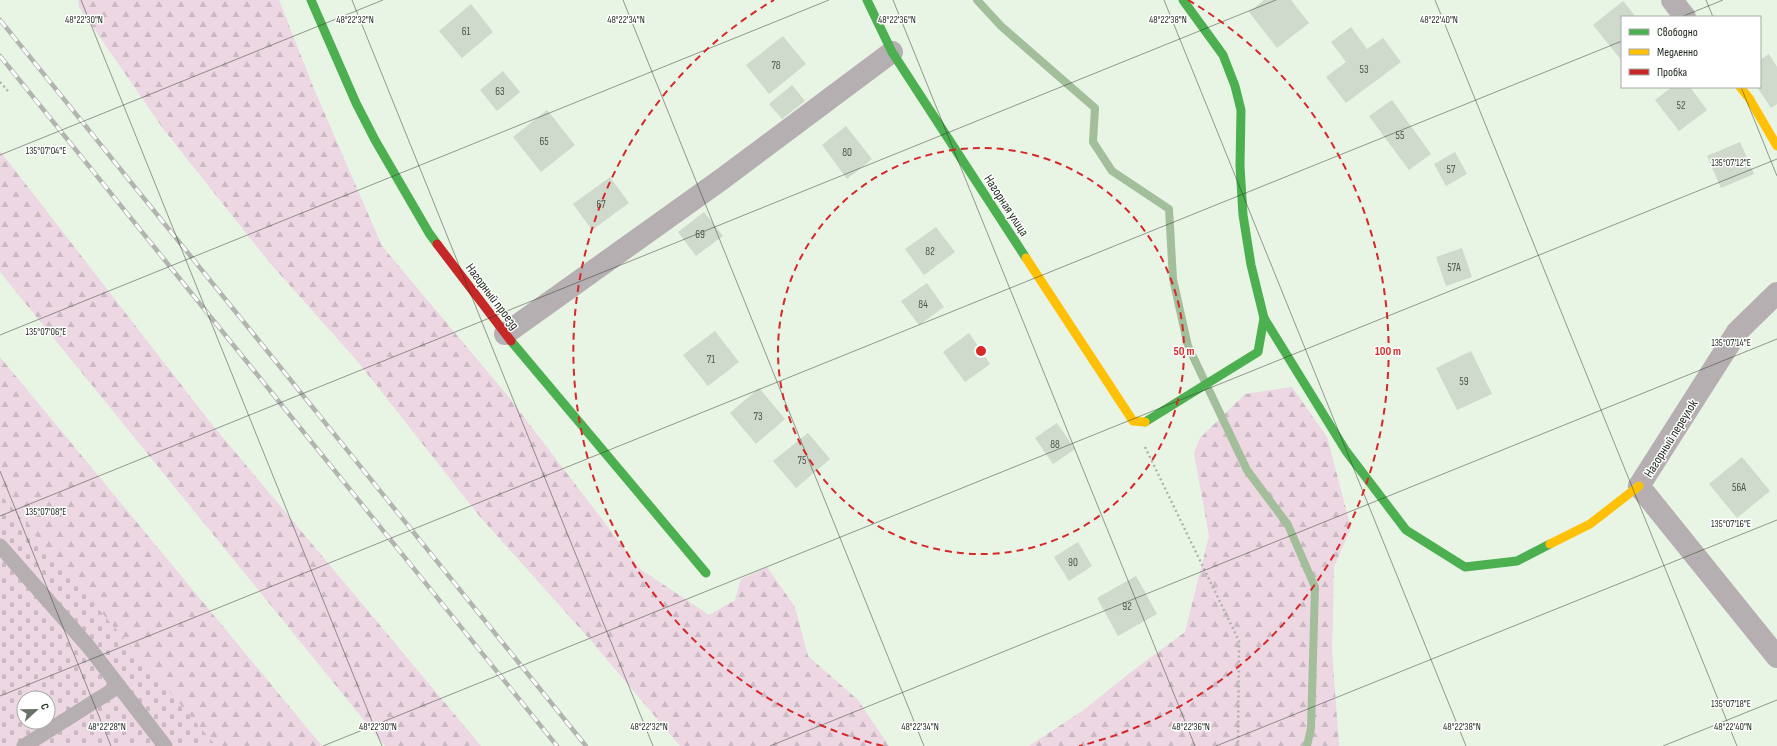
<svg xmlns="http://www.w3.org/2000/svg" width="1777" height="746" viewBox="0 0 1777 746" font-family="'Sofia Sans Condensed',sans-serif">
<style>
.forest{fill:url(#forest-firs)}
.cemetery{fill:url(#cemetery-stones);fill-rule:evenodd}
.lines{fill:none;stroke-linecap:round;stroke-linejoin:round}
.stream{stroke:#a3be9a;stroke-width:8}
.building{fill:#cfd9cc}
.path{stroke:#b1b0ae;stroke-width:2.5;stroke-dasharray:2 3;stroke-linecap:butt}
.lane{stroke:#b6afb2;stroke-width:15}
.street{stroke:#b6afb2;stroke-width:22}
.fast{stroke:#4caf50;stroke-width:9}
.slow{stroke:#ffc107;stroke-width:9}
.jam{stroke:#c62828;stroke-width:9}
.rail-casing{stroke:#b3b4b0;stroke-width:4.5}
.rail{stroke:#fff;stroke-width:3;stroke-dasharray:9;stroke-linecap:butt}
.ticks{fill:none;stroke:#232c21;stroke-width:1;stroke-opacity:0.45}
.ring{fill:none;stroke:#d62828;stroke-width:2;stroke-dasharray:7 5}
.labels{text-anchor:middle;stroke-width:3;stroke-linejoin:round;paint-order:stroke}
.number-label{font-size:11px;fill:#4e574c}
.street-label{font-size:13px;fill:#232c21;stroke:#fff}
.ticks-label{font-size:10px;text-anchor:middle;fill:#232c21;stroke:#fff;stroke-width:3;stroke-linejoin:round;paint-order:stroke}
.centre{fill:#d62828;stroke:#fff;stroke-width:2}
.ring-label{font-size:12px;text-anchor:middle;font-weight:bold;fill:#d62828;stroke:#fff;stroke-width:3;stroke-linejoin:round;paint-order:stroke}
</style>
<defs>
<pattern id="forest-firs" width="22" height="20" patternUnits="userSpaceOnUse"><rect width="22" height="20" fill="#ecd7e3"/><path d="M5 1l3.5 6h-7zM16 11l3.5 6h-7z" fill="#cab9c2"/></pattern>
<pattern id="cemetery-stones" width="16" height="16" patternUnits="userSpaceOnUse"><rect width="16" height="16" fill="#ecd7e3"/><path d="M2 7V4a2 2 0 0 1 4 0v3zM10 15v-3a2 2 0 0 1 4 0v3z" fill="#cab9c2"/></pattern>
</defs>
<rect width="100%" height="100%" fill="#e8f4e4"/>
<g class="forest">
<path d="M78 0H279L314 89 382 246 507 395 640 569 709 615 735 600 741 579 767 567 795 607 808 656 858 700 889 746H680L587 636 481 518 358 362 270 263 164 130 79 7Z"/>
<path d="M0 151 210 422 481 746H385L0 272Z"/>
<path d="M0 357 322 746H201L0 495Z"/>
<path d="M1292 387 1327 437 1351 528 1334 567 1332 651 1339 746H1029L1085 709 1127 675 1185 632 1209 536 1194 453 1200 438 1245 394Z"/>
</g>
<path class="cemetery" d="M0 494 216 746H0ZM24 698H48V722H24Z"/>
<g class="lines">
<path class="stream" d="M977 0 1001 26 1095 108 1093 142 1112 171 1169 209 1173 279 1188 346 1247 470 1288 525 1315 587 1311 728 1307 746"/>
</g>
<g class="building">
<path d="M1264 0H1291L1309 23 1277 48 1249 12Z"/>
<path d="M1623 1 1636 17H1622V61L1593 25Z"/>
<path d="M471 4 493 32 462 58 439 31Z"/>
<path d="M1351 27 1367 49 1383 38 1401 62 1346 103 1326 77 1346 62 1331 42Z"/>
<path d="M783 36 806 64 769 94 746 65Z"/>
<path d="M1769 54 1777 67V104L1771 108 1757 87H1760V60Z"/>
<path d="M503 71 520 92 497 111 480 90Z"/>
<path d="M792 85 805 101 782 119 769 104Z"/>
<path d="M1672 87H1690L1707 110 1679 131 1655 100Z"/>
<path d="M1392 100 1431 154 1409 170 1369 116Z"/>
<path d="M547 110 575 145 541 172 513 137Z"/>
<path d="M846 126 872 159 847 179 822 145Z"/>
<path d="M1740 142 1754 174 1721 188 1707 156Z"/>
<path d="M1455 152 1467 174 1446 186 1434 164Z"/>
<path d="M610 177 629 203 592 230 573 204Z"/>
<path d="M704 212 723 236 696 256 678 232Z"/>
<path d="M936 227 955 252 924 275 905 249Z"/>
<path d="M1462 248 1472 277 1446 286 1436 257Z"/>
<path d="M927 283 944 307 919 325 901 301Z"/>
<path d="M715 331 739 362 708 386 683 355Z"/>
<path d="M969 333 990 364 965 382 943 352Z"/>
<path d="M1471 351 1492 394 1457 410 1436 368Z"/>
<path d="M759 388 785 419 756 444 730 413Z"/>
<path d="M1057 423 1075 449 1053 464 1035 438Z"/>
<path d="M808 433 830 459 796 488 773 461Z"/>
<path d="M1742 457 1770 491 1737 518 1709 484Z"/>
<path d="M1078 542 1092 566 1069 581 1054 557Z"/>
<path d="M1136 576 1157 614 1118 636 1097 598Z"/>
</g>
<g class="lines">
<g class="path">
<path d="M0 82 8 91"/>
<path d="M1145 447 1239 641 1238 746"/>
</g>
<g class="lane">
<path d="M0 546 88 646 165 746"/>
<path d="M24 746 119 686"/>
</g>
<g class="street">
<path d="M1672 0 1685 17"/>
<path d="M1777 293 1737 332 1639 486 1777 657"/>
<path d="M505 334 722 179 892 52"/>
</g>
<g class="fast">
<path d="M311 0 356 103 375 140 429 233 437 244"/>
<path d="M867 0 892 52 1026 258"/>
<path d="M1264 318 1346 451 1406 530 1465 567 1517 561 1550 544"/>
<path d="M511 341 706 573"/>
<path d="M1145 422 1258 352 1264 318 1251 265 1243 215 1240 166 1241 110 1235 86 1223 55 1183 0"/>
</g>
<g class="slow">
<path d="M1740 87 1749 98 1777 146"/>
<path d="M1026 258 1133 421 1145 422"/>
<path d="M1550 544 1590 524 1639 486"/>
</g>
<path class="jam" d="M437 244 511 341"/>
<g class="rail-casing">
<g id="rail">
<path d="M0 20 586 746"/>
<path d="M0 56 557 746"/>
</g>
</g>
<use href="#rail" class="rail"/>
</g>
<path class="ticks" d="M81 0 382 746M352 0 653 746M623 0 924 746M893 0 1195 746M1164 0 1466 746M1435 0 1737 746M1706 0 1713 17M1681 17 1723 0M1741 87 1777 176M0 155 383 0M0 335 829 0M0 471 111 746M0 516 1276 0M0 696 1622 41M323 746 1777 159M770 746 1777 339M1216 746 1777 520M1663 746 1777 700"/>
<g class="ring">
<circle cx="981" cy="351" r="203"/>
<path d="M883 746A407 407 0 0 1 774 0M1188 0A407 407 0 0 1 1079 746"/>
</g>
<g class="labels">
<g class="number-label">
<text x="466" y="35">61</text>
<text x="776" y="69">78</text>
<text x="1364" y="73">53</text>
<text x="500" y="95">63</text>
<text x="1681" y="109">52</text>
<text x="1400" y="139">55</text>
<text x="544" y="145">65</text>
<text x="847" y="156">80</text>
<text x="1451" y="173">57</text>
<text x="601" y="208">67</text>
<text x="700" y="238">69</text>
<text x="930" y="255">82</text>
<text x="1454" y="271">57А</text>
<text x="923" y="308">84</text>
<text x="711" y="363">71</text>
<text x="1464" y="385">59</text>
<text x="758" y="420">73</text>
<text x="1055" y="448">88</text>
<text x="802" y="464">75</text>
<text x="1739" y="491">56А</text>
<text x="1073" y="566">90</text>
<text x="1127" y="610">92</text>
</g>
<g class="street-label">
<text transform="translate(1007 205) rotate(57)" y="5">Нагорная улица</text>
<text transform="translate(493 296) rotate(53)" y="5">Нагорный проезд</text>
<text transform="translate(1670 438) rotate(-58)" y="5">Нагорный переулок</text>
</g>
</g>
<g class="ticks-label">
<text x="84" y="23">48°22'30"N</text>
<text x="355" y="23">48°22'32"N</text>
<text x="626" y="23">48°22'34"N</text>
<text x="897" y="23">48°22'36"N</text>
<text x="1439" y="23">48°22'40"N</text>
<text x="1168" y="23">48°22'38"N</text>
<text x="46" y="154">135°07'04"E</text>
<text x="1731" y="166">135°07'12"E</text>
<text x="46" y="335">135°07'06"E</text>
<text x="1731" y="346">135°07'14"E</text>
<text x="46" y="515">135°07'08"E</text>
<text x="1731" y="527">135°07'16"E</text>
<text x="1731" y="707">135°07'18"E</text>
<text x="107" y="730">48°22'28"N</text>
<text x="378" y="730">48°22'30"N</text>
<text x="649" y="730">48°22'32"N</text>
<text x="920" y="730">48°22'34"N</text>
<text x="1191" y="730">48°22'36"N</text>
<text x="1462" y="730">48°22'38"N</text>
<text x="1733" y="730">48°22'40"N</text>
</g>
<circle cx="981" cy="351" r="6" class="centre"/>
<g class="ring-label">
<text x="1184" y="355">50 m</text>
<text x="1388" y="355">100 m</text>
</g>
<rect x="1621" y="16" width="140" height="72" fill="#ffffff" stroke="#a7aba6"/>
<rect x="1629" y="29" width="20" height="6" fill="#4caf50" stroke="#a7aba6"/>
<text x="1657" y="36" font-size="12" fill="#232c21">Свободно</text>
<rect x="1629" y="49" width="20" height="6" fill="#ffc107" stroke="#a7aba6"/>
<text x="1657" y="56" font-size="12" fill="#232c21">Медленно</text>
<rect x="1629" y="69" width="20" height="6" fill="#c62828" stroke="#a7aba6"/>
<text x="1657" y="76" font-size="12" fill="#232c21">Пробка</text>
<g transform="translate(36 710) rotate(68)"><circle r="19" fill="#ffffff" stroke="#a7aba6"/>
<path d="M0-3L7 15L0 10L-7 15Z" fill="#687265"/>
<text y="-6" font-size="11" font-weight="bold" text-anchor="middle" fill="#232c21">С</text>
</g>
</svg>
